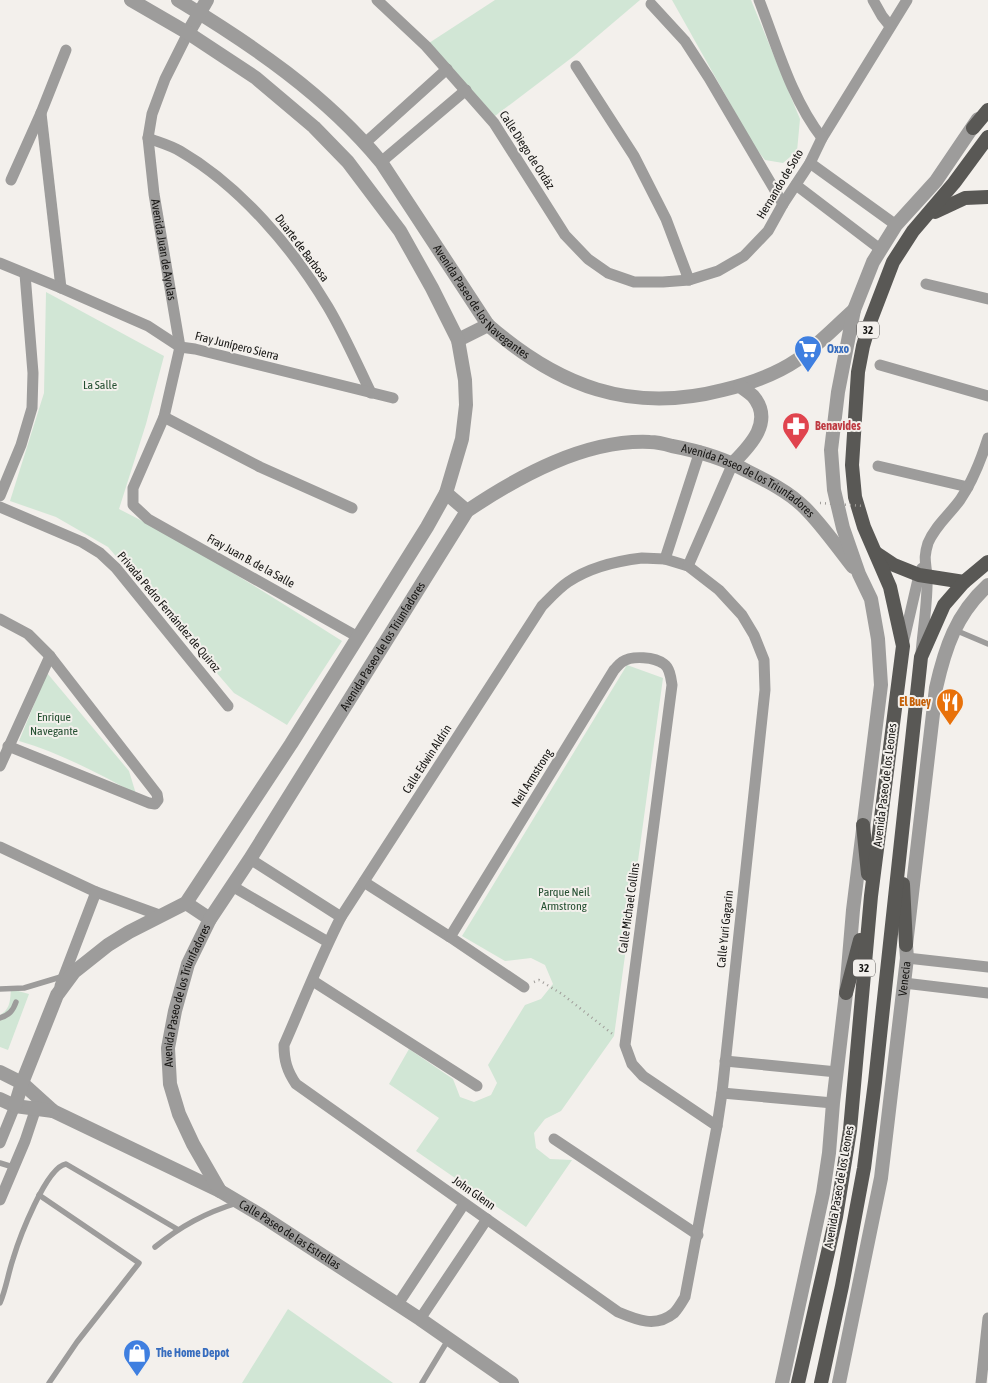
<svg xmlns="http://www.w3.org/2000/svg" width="988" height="1383" viewBox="0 0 988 1383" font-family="'Asap Condensed',sans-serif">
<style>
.green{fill:#d1e6d5}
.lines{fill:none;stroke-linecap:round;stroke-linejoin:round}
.path{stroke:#9f9c99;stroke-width:2.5;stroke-dasharray:1 4;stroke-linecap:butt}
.service{stroke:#9d9c9b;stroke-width:5.5}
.minor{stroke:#9d9c9b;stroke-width:11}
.tertiary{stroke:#9d9c9b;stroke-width:14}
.primary{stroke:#595855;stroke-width:14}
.path-bridge{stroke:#9f9c99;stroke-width:2.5;stroke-dasharray:1 4;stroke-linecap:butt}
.labels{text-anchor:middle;stroke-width:4;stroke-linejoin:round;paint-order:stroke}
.shield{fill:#f3f0ec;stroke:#585754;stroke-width:1}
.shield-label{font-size:11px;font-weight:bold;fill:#161513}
.street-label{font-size:12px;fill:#161513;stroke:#f3f0ec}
.shop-label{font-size:12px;font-weight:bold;fill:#366cbe;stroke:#f3f0ec;text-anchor:start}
.park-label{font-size:12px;fill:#244f31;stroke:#f3f0ec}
.health-label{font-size:12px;font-weight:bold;fill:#be3a42;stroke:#f3f0ec;text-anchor:start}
.food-label{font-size:12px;font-weight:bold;fill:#c56008;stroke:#f3f0ec;text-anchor:end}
</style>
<rect width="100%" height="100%" fill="#f3f0ec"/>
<g class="green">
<path d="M495 0H640L574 56 495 116 429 43Z"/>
<path d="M672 0H751L800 119 797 151 783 163 765 160 754 146Z"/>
<path d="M46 292 164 356 146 424 119 509C196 548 269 595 342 641L287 725 234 693 108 547 56 517 10 501 44 393Z"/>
<path d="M627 665 663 678 614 1036 561 1111 545 1119 534 1133 536 1148 550 1159 572 1160 526 1227 416 1151 439 1118 389 1084 409 1049 453 1079 460 1097 474 1102 491 1095 497 1083 488 1065 525 1005 541 999 553 984 545 965 531 958 505 961 462 936Z"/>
<path d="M47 673 129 771 136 794C98 773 60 753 19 741Z"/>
<path d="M11 989 29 994 8 1050 0 1047V1015C11 1009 10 999 11 989Z"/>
<path d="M288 1309 393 1383H242Z"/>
</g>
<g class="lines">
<path class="path" d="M534 982 539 980 562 994 615 1036"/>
<g class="service">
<path d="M955 630 988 644"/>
<path d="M0 989 24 988 64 976"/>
<path d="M0 1018C9 1015 13 1011 16 1002"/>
<path d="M0 1163 13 1167"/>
<path d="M39 1195 139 1263 77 1342 49 1383"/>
<path d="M155 1247C181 1226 205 1213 237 1203"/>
<path d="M0 1303C6 1289 8 1274 13 1259 19 1239 46 1167 66 1164L177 1229"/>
<path d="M422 1383 448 1340"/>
</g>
<g class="minor">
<path d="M377 0 426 46 494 123 565 235 588 259 608 273 634 282H663L689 280 718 271 744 256 768 231 783 204 810 163 822 138 907 0"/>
<path d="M759 0C777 46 791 98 822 138"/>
<path d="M873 0 882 16 890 26"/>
<path d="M651 4 685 41 709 78 783 204"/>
<path id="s1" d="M188 33 165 79 152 114 148 138 154 194 180 347 164 417 133 488V505L148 519 358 637"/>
<path d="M576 66 634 156 666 219 689 280"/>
<path d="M41 113 61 288"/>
<path d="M148 138C158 142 170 145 180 151 240 186 293 248 328 307 344 334 357 364 371 393"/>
<path d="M365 143 447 69"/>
<path d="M381 162 466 90"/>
<path d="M810 163 896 225"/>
<path d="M11 180 41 113 66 50"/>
<path d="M796 185 880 249"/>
<path d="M0 263 61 288 148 326 180 347 195 349 393 398"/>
<path d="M926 284 988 299"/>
<path d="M880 365 988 396"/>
<path d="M164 417 260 467 352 508"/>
<path d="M878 466 968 487"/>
<path d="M0 496 21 445 32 408 33 373 25 274"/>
<path d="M0 507 82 542 100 553 116 568 228 706"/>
<path d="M642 558 665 559 688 566 719 590 742 615 754 635 764 660 765 690 722 1093 717 1126 685 1297C682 1302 678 1309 674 1313 656 1328 637 1320 618 1312L296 1084C287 1071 284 1060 284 1045 303 1002 320 958 341 917L542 606C550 598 559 588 568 582 590 567 616 561 642 558Z"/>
<path d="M665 559 700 451"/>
<path d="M688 566 733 463"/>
<path d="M0 619 28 634 50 656 157 794 158 800 155 804 149 803 8 746"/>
<path d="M903 644 919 575 922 568"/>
<path d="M921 653C923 630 928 599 927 577 926 562 923 559 928 543 935 526 949 515 960 500 973 481 981 460 988 438"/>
<path d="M0 766 50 656"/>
<path d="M0 847 96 892 162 916"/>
<path d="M250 859 341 917"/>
<path d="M364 882 450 937 524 987"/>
<path d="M232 886 328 942"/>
<path d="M450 937 614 670C617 667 619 664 622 662 632 655 655 657 664 664 670 668 671 679 672 685L625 1045 632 1064 643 1076 717 1126"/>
<path d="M907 958 988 967"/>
<path d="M313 981 477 1086"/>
<path d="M904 983 988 993"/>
<path d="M60 986 96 892"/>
<path d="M725 1061 837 1072"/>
<path d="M722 1093 833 1103"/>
<path d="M554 1139 698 1235"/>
<path d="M0 1143 15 1106"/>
<path d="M0 1200 25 1141 38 1102"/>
<path d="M398 1304 464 1204"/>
<path d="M420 1319 487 1219"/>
<path d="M981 1383 988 1318"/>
</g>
<g class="tertiary">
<path id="s2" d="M178 0C251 44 326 95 381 162L488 325C558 386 630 414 723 390 748 384 775 375 797 360 817 346 835 327 854 310"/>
<path d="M188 33 207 0"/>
<path d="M458 340 488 325"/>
<path d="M733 463C751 445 774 421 753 396 749 392 744 389 740 386"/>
<path d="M446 493 467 511"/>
<path d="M186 903 210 919"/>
<path id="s3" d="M0 1072 22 1083 53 1111 220 1191 262 1216 420 1319 512 1383"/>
<path d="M0 1099 15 1106 53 1111"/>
<path d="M15 1106 22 1083 57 995 74 972 108 945 129 932 186 903 291 744 427 527 446 493 462 439 466 405 465 380 458 340 432 288 400 231 348 162 314 127 256 78 188 33 131 0"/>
<path id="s4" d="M220 1191 193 1144 179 1114 170 1084 168 1048 175 1011 188 964 210 919 250 859 467 511C519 476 586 439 650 442 657 442 665 444 672 446 699 451 723 458 747 471 767 481 789 492 805 508 822 525 838 548 853 567"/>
<path d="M782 1383 823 1193 829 1153 833 1103 846 993 853 910 881 685 878 639 871 599 859 574 843 528 834 490 831 450 838 392 854 310 873 262 896 225 936 181 978 119"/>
<path id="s5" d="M839 1383 881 1178 907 958 906 945 936 688C945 648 956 614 988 585"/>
</g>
<g class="primary">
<path d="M973 128 988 110"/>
<path d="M935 212 965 198 988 197"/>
<path d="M876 553 894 565 919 575 964 582"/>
<path d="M863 825 868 874"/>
<path d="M903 884 906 945"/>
<path d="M846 993 860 940"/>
<path d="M798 1383 836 1217 850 1130 871 896 903 646 890 587 864 527 855 497 852 465 858 372 863 346 870 322 893 262 913 231 954 183 988 137"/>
<path d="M821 1383 842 1286 864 1168 875 1082 921 657 944 605 964 582 988 562"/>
</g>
<path class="path-bridge" d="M820 503 865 506"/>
</g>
<defs>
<g id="supermarket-pin" transform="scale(1.4375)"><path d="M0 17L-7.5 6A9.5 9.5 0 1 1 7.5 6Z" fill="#3f7fe0" stroke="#f3f0ec"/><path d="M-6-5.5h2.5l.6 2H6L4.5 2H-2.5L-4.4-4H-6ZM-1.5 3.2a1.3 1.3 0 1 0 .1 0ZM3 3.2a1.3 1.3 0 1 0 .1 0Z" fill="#fff"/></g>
<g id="pharmacy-pin" transform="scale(1.4375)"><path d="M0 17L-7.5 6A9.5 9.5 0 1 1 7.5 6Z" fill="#e0444e" stroke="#f3f0ec"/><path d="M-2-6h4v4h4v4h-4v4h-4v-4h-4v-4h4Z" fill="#fff"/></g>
<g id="restaurant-pin" transform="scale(1.4375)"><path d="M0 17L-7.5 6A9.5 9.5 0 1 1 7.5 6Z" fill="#e8710a" stroke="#f3f0ec"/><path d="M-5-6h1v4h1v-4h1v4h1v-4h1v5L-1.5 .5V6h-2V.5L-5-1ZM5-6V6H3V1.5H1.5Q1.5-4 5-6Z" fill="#fff"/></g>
<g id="shop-pin" transform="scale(1.4375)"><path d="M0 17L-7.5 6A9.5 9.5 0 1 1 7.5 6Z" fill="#3f7fe0" stroke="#f3f0ec"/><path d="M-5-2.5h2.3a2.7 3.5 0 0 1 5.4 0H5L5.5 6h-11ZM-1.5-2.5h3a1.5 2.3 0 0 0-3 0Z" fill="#fff"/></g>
</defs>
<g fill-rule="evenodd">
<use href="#supermarket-pin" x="808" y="349"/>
<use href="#pharmacy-pin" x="796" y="426"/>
<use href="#restaurant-pin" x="950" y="702"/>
<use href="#shop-pin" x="137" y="1353"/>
</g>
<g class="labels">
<g class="shield">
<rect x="857" y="321.5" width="22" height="17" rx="4"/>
<rect x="853" y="959.5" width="22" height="17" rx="4"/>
</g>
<g class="shield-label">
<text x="868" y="334">32</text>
<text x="864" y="972">32</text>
</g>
<g class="street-label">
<text transform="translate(527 150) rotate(57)" y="4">Calle Diego de Ordáz</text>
<text transform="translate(780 184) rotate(-59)" y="4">Hernando de Soto</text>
<text transform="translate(302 248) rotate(53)" y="4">Duarte de Barbosa</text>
<text dy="4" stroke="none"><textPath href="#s1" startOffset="226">Avenida Juan de Ayolas</textPath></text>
<text dy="4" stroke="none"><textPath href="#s2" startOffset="434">Avenida Paseo de los Navegantes</textPath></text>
<text transform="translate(237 346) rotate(14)" y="4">Fray Junípero Sierra</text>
<text dy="4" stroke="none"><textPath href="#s4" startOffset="1079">Avenida Paseo de los Triunfadores</textPath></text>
<text transform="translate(251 561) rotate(29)" y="4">Fray Juan B. de la Salle</text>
<text transform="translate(169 612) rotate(50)" y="4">Privada Pedro Fernández de Quiroz</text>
<text dy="4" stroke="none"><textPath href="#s4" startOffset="614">Avenida Paseo de los Triunfadores</textPath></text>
<text transform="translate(427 759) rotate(-57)" y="4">Calle Edwin Aldrin</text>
<text transform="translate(532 778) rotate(-58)" y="4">Neil Armstrong</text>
<text transform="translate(885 785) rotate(-83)" y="4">Avenida Paseo de los Leones</text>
<text transform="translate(629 908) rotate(-82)" y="4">Calle Michael Collins</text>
<text transform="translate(725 929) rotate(-84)" y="4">Calle Yuri Gagarin</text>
<text dy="4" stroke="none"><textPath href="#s5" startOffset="410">Venecia</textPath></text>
<text dy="4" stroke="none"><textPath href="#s4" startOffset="210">Avenida Paseo de los Triunfadores</textPath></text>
<text transform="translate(839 1187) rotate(-80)" y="4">Avenida Paseo de los Leones</text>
<text transform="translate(474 1193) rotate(35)" y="4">John Glenn</text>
<text dy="4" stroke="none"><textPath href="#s3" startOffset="334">Calle Paseo de las Estrellas</textPath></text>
</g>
<g class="shop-label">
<text x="827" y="353">Oxxo</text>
<text x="156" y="1357">The Home Depot</text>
</g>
<g class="park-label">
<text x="100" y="389">La Salle</text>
<text x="54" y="721">Enrique<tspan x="54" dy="14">Navegante</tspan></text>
<text x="564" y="896">Parque Neil<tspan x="564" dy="14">Armstrong</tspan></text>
</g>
<g class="health-label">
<text x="815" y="430">Benavides</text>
</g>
<g class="food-label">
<text x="931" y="706">El Buey</text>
</g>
</g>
</svg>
